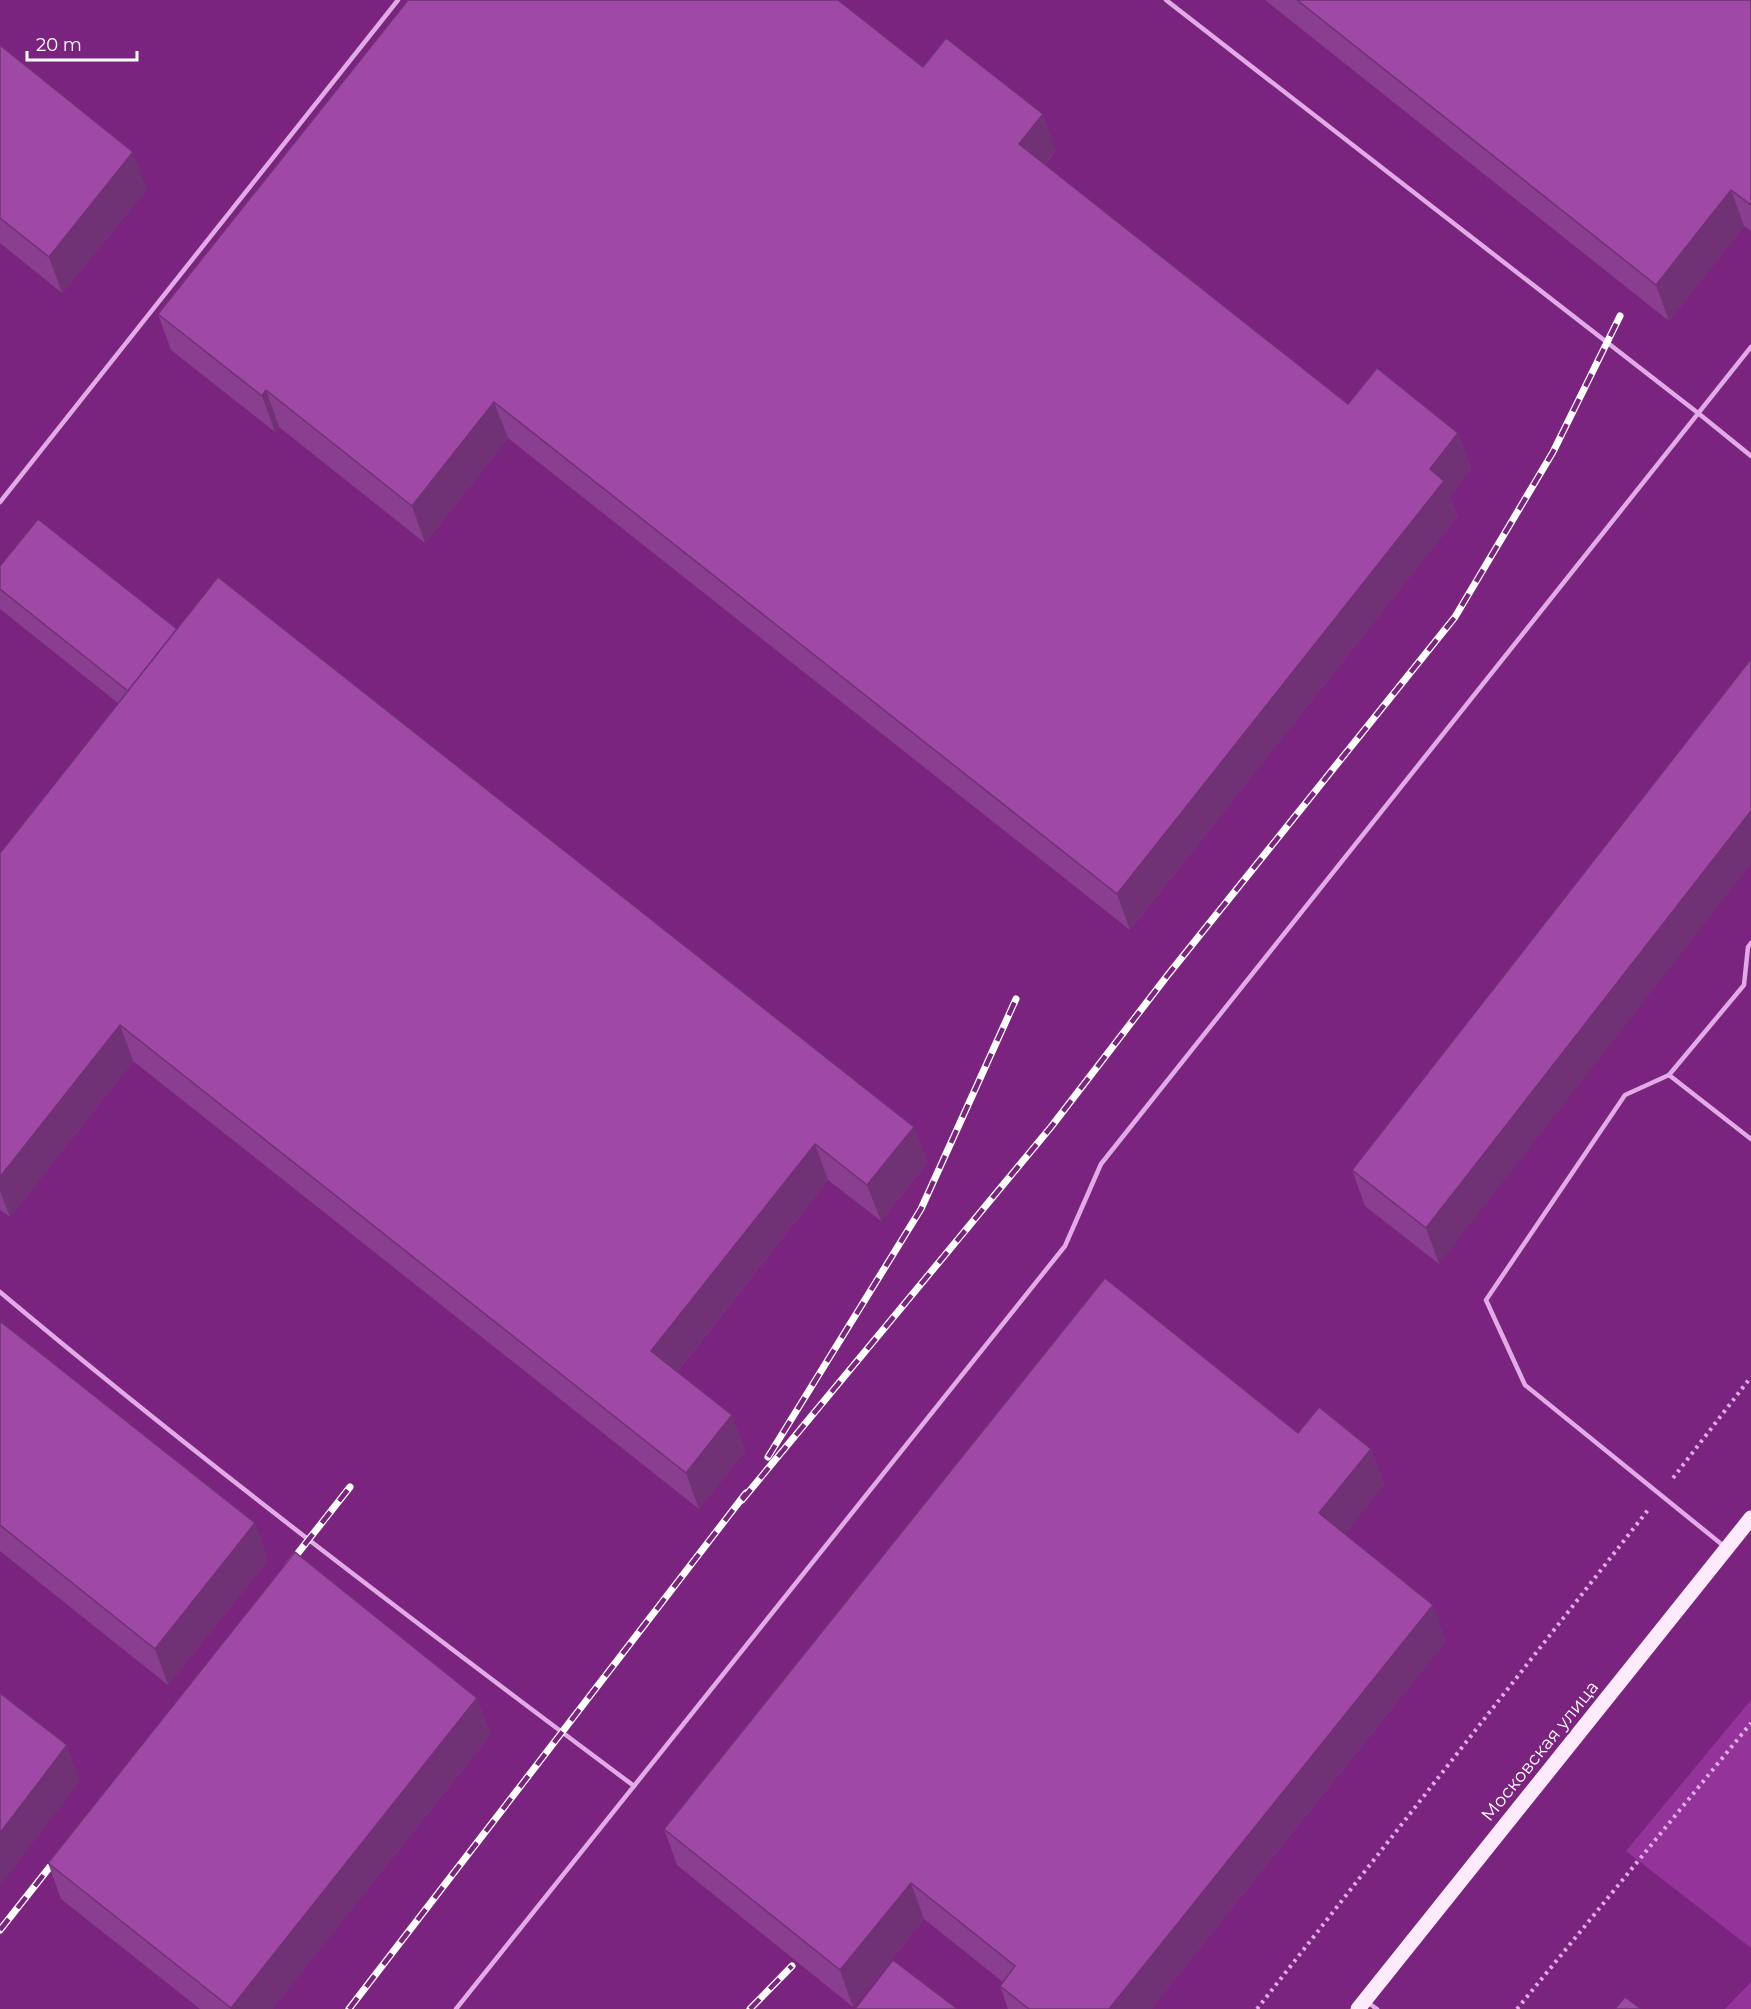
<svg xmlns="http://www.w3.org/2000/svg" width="1751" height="2009" viewBox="0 0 1751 2009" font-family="Montserrat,sans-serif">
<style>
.green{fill:#94349b}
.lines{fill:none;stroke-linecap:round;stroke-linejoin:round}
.path{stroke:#e2aae6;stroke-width:4;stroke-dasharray:3 4.5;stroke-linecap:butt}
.service{stroke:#e2aae6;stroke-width:4.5}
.primary{stroke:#fdebfd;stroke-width:15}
.rail-casing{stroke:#fff;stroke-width:7}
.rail{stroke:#7a247f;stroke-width:4.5;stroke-dasharray:14;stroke-linecap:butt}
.wall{fill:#8a3e8f}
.shaded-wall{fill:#703274}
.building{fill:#a048a6;stroke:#703274;stroke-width:1.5}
.labels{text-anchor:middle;stroke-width:4.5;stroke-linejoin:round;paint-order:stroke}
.street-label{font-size:18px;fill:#fff;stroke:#7a247f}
</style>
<rect width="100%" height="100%" fill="#7a247f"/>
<g class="green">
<path d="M1751 1700V1948L1626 1851Z"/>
<path d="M1751 1982V2009H1725Z"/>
</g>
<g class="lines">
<g class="path">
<path d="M1673 1478 1751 1377"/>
<path d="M1257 2009 1648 1510"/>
<path d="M1517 2009 1751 1723"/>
</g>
<g class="service">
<path d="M1166 0 1698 413 1751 456"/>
<path d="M0 502 398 0"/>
<path d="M1669 1075 1751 1139"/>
<path d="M0 1292C205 1464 420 1626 634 1786"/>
<path d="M1725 1547 1525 1385 1486 1300 1625 1095 1669 1075 1744 985 1748 947 1751 943"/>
<path d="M1367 2002 1377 2009"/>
<path d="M456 2009 1065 1246 1101 1164 1751 347"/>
</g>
<path class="primary" d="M1358 2009 1751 1518"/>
<g class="rail-casing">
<g id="rail">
<path d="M768 1457 921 1209 1016 999"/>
<path d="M742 1500 1051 1127 1167 976 1455 617 1553 452 1620 316"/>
<path d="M287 1567 350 1487"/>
<path d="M0 1930 60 1854"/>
<path d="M349 2009 746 1493"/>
<path d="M750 2009 792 1966"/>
</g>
</g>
<use href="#rail" class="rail"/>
</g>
<g class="wall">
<path d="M1265 0H1751V231L1744 226 1669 321Z"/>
<path d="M0 45 147 189 62 293 0 243Z"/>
<path d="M923 67 1056 150 1045 165 1348 404 1458 433 1471 469 1450 496 1457 517 1130 930 508 438 425 543 279 427 275 432 171 350 158 314Z"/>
<path d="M0 566 177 629 914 1127 927 1163 881 1221 828 1180 677 1372 732 1415 745 1451 699 1509 133 1061 10 1217 0 1210V853L118 703 0 609Z"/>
<path d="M1751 659 1439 1264 1365 1206 1352 1170Z"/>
<path d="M0 1321 255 1523 268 1560 168 1685 0 1551Z"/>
<path d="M1298 1433 1371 1449 1384 1485 1344 1534 1446 1641 1151 2009H1008L1000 1986 1003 1982 924 1919 853 2007 677 1865 664 1829Z"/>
<path d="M491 1734 272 2009H200L61 1899 48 1863Z"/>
</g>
<g class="shaded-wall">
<path d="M1043 114 1056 150 1032 180 1019 144Z"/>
<path d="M133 152 147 189 62 293 49 257Z"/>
<path d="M1731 190 1744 226 1669 321 1656 285Z"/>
<path d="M266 390 279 427 275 432 262 396Z"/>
<path d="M494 402 508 438 425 543 412 506Z"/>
<path d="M1458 433 1471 469 1450 496 1457 517 1130 930 1117 894 1430 469Z"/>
<path d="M1751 811V864L1439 1264 1426 1228Z"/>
<path d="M120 1025 133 1061 10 1217 0 1191V1177Z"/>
<path d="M914 1127 927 1163 881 1221 867 1185Z"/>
<path d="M815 1144 828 1180 664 1388 651 1351Z"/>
<path d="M732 1415 745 1451 699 1509 686 1473Z"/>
<path d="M1371 1449 1384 1485 1332 1550 1319 1513Z"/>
<path d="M255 1523 268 1560 168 1685 155 1649Z"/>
<path d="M1433 1605 1446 1641 1151 2009H1109Z"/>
<path d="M477 1698 491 1734 272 2009H231V2008Z"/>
<path d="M67 1745 80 1781 0 1886V1833Z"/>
<path d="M911 1883 924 1919 853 2007 840 1970Z"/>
</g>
<g class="building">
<path d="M408 0H838L923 67 946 38 1043 114 1019 144 1348 404 1377 368 1458 433 1430 469 1444 481 1117 894 494 402 412 506 266 390 262 396 158 314Z"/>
<path d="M1297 0H1751V205L1731 190 1656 285Z"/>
<path d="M0 45 133 152 49 257 0 218Z"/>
<path d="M38 519 177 629 128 691 0 589V566Z"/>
<path d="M218 577 914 1127 867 1185 815 1144 651 1351 732 1415 686 1473 120 1025 0 1177V853Z"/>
<path d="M1751 659V811L1426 1228 1352 1170Z"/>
<path d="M1105 1278 1298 1433 1319 1407 1371 1449 1319 1513 1433 1605 1109 2009H1029L1000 1986 1015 1966 911 1883 840 1970 664 1829Z"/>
<path d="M0 1321 255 1523 155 1649 0 1525Z"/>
<path d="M295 1552 477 1698 231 2008 48 1863Z"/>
<path d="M0 1693 67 1745 0 1833Z"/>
<path d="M893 1960 956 2008 955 2009H855Z"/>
<path d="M1625 1997 1641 2009H1615Z"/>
</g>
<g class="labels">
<g class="street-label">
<text transform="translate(1540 1751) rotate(-51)" y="6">Московская улица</text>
</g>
</g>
<path d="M27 51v9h110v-9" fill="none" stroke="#ffffff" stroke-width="3"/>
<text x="36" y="51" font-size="18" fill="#ffffff" stroke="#7a247f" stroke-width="4.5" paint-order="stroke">20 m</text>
</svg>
